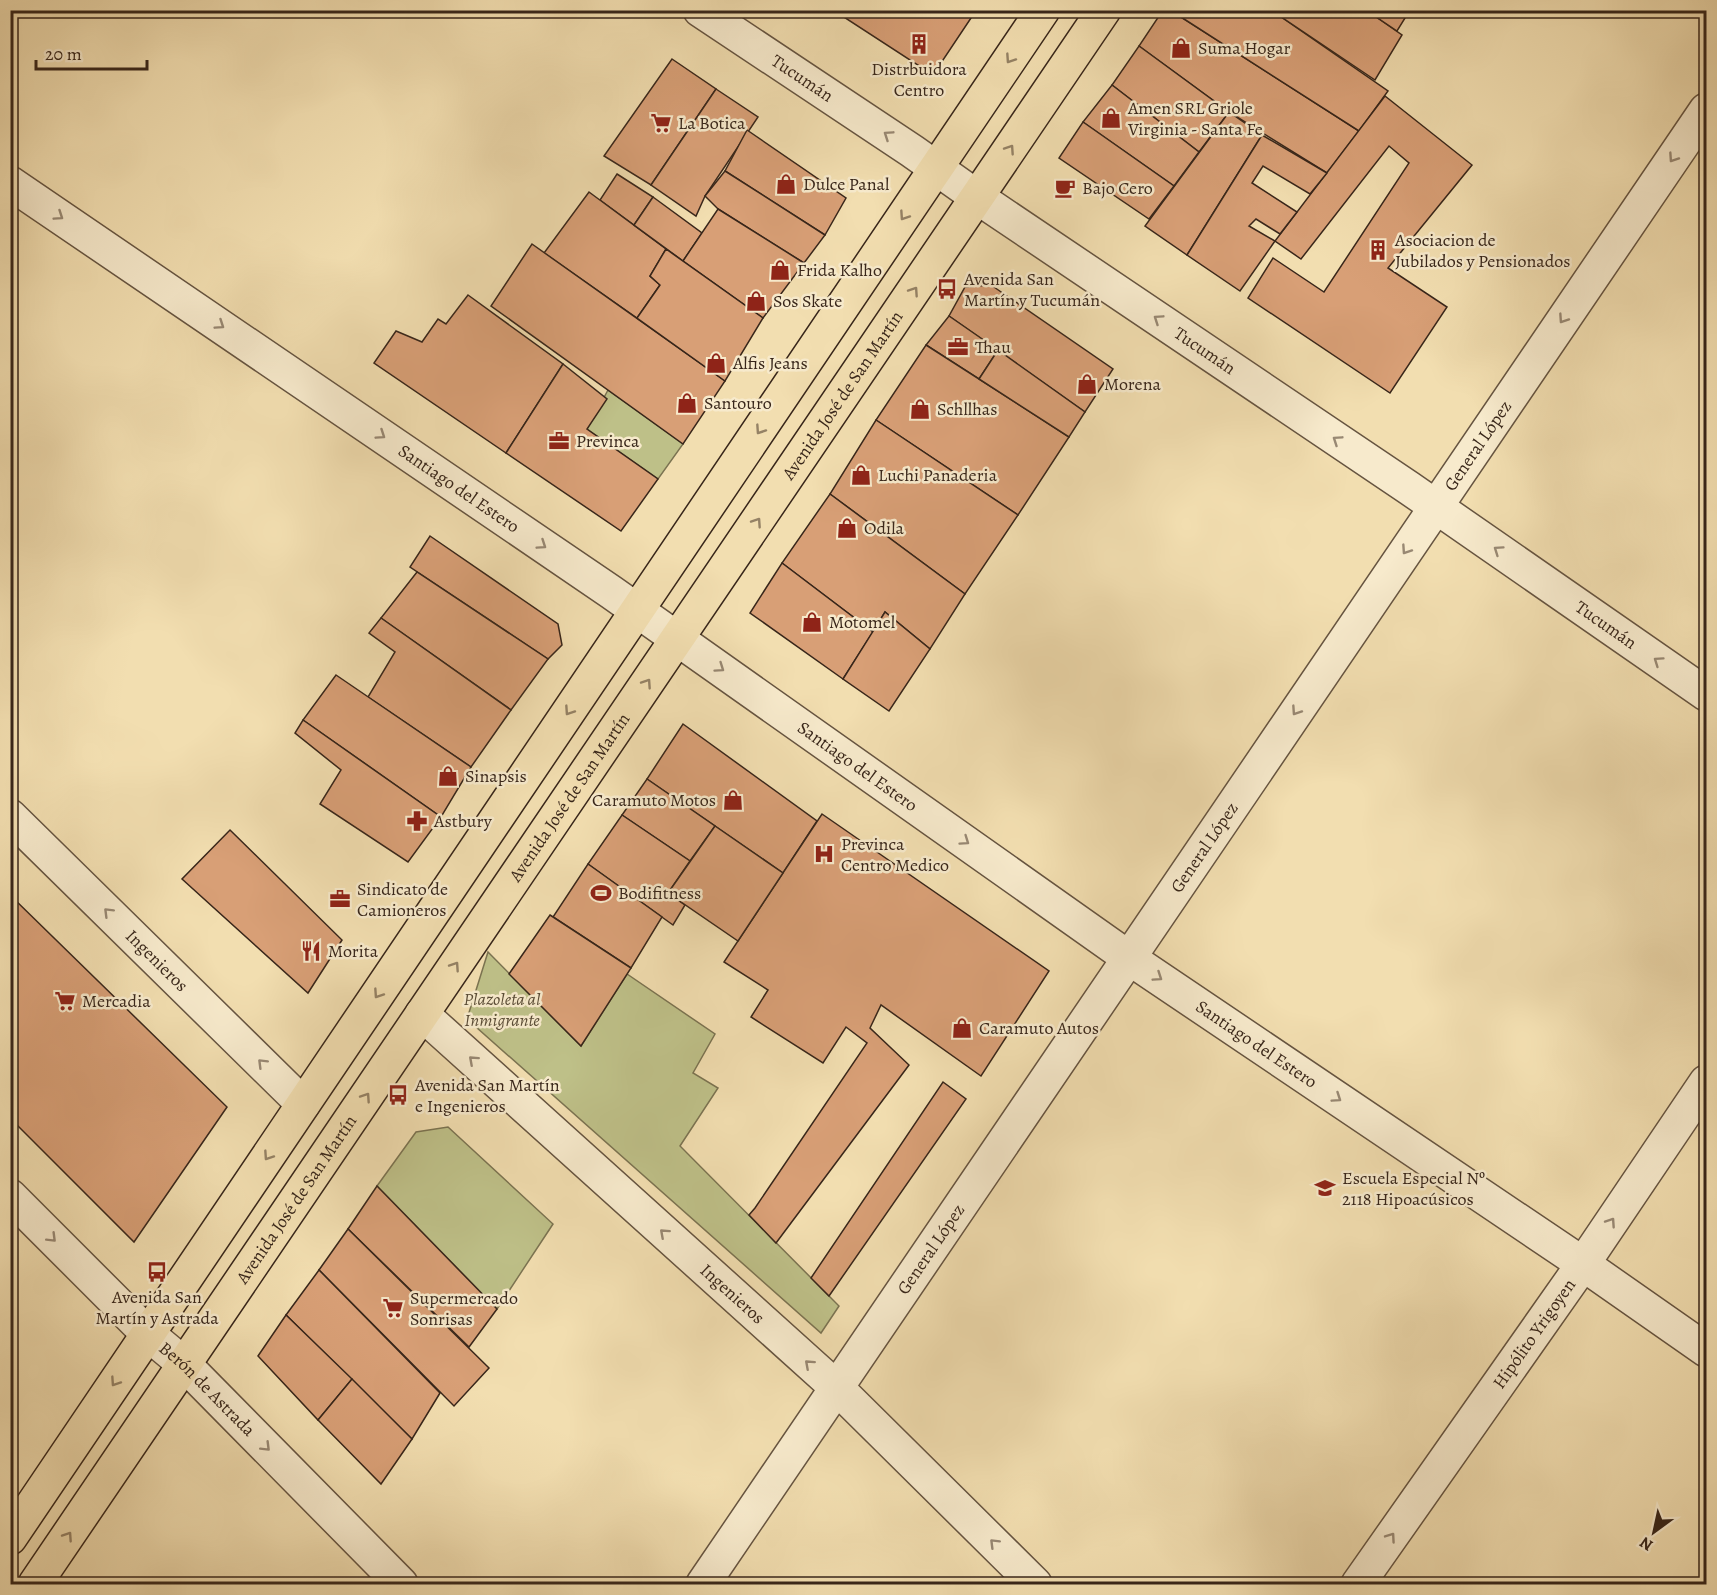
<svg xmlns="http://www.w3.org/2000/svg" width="1717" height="1595" viewBox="0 0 1717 1595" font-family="Alegreya,serif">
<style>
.green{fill:#bec088;stroke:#7b7351;stroke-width:1.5}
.building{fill:#d89f76;stroke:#38261a;stroke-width:1.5}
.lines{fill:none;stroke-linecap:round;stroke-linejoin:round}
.minor-casing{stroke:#665440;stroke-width:36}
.major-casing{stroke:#38261a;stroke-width:36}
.minor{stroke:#f7eacc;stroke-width:33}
.major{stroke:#f2deb0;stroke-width:33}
.oneway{stroke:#958265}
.oneway2{stroke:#988873}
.labels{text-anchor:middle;stroke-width:5;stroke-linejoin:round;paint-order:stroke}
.poi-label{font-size:18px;fill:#38261a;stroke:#f7eacc;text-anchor:start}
.street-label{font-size:18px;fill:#38261a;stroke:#f7eacc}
.park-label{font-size:18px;font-style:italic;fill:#5a4c36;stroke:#f7eacc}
</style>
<rect width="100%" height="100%" fill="#f2deb0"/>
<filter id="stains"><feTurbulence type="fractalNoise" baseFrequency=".00333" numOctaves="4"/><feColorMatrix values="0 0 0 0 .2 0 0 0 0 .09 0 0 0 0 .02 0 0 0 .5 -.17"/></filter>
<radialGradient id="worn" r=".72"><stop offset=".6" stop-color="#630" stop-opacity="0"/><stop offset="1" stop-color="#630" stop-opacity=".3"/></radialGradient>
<g class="green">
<path d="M608 390 683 444 658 479 587 429Z"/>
<path d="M488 952 581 1046 627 974 715 1034 693 1073 718 1088 680 1146 839 1306 821 1333 467 1019Z"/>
<path d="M448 1127 553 1224 497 1309 377 1186 416 1132Z"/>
</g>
<g class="building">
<path d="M833 10H973L975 12 933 75Z"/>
<path d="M1163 10H1170L1359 131 1327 173 1229 112 1139 46Z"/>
<path d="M1170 10H1271L1388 91 1359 131Z"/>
<path d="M1271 10H1366L1402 35 1375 80Z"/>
<path d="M1366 10H1410L1397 31Z"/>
<path d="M1139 46 1229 112 1199 152 1112 85Z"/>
<path d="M672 59 716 89 651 185 604 156Z"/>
<path d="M1112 85 1199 152 1174 186 1083 122Z"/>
<path d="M716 89 758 117 705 196 696 216 651 185Z"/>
<path d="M1385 96 1472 165 1388 268 1447 307 1390 393 1248 298 1273 258 1324 292 1409 163 1389 146 1301 259 1275 241Z"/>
<path d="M1229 112 1262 135 1187 255 1145 226Z"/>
<path d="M1083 122 1174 186 1149 219 1059 158Z"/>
<path d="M747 130 846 198 825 235 725 171Z"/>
<path d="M1262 135 1327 173 1310 194 1263 166 1252 183 1297 212 1280 234 1256 219 1249 226 1275 241 1240 291 1187 255Z"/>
<path d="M725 171 825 235 804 263 718 209 705 196Z"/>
<path d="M617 174 653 197 634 225 600 200Z"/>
<path d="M589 192 666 249 650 276 660 285 637 318 544 253Z"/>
<path d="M653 197 702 233 683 261 634 225Z"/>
<path d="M718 209 804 263 763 318 683 261Z"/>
<path d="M532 244 725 381 683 444 491 306Z"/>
<path d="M666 249 763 318 725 381 637 318 660 285 650 276Z"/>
<path d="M991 285 1113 369 1085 412 949 316 965 287Z"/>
<path d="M468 295 563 364 506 453 374 363 396 331 422 342 438 319 446 324Z"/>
<path d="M949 316 998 350 979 379 926 345Z"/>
<path d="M926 345 1069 437 1018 515 876 420Z"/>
<path d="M998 350 1085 412 1069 437 979 379Z"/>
<path d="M563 364 607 399 587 429 658 479 621 531 506 453Z"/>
<path d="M876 420 1018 515 965 594 830 494Z"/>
<path d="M830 494 965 594 930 649 885 612 873 632 782 563Z"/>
<path d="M430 536 558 624 562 645 548 659 410 567Z"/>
<path d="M782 563 873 632 843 679 750 613Z"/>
<path d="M417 572 548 659 511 710 381 618Z"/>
<path d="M885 612 930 649 889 711 843 679Z"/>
<path d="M381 618 511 710 471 767 368 697 395 652 369 633Z"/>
<path d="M336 675 471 767 441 817 303 720Z"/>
<path d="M303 720 441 817 408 862 320 804 341 770 295 733Z"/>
<path d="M683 724 817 821 783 873 647 779Z"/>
<path d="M647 779 715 826 690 861 622 815Z"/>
<path d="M822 814 1049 971 981 1076 881 1005 870 1028 909 1065 776 1243 749 1215 755 1208 867 1043 846 1027 823 1063 751 1017 768 990 724 962Z"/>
<path d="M622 815 690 861 668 893 685 905 673 925 588 864Z"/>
<path d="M715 826 783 873 738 941 668 893Z"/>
<path d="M230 830 342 940 308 993 182 879Z"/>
<path d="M588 864 662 917 631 968 553 917Z"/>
<path d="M10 895 227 1107 134 1242 10 1118Z"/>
<path d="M550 915 631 968 581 1046 509 974Z"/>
<path d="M943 1082 966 1099 829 1296 811 1278Z"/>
<path d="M377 1186 497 1309 469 1347 348 1229Z"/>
<path d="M348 1229 489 1368 454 1406 319 1270Z"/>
<path d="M319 1270 440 1393 412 1439 286 1315Z"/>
<path d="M286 1315 352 1379 318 1420 258 1356Z"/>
<path d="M352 1379 412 1439 381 1484 318 1420Z"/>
</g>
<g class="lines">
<g class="minor-casing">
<g id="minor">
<path id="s1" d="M700 10 912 151 977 197 1409 488 1706 694"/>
<path id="s2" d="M10 183 611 592 1129 958 1583 1264 1706 1350"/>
<path id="s3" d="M10 816 303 1104"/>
<path id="s4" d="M422 1014 837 1388 1035 1584"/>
<path id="s5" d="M10 1196 148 1334 184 1364 401 1584"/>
<path id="s6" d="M703 1584 1706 110"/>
<path id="s7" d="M1358 1584 1583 1264 1706 1082"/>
</g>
</g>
<g class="major-casing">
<g id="major">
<path d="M10 1538 1043 10"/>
<path id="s8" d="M35 1584 1104 10"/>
</g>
</g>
<use href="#minor" class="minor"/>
<use href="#major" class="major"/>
</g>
<defs><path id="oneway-chevron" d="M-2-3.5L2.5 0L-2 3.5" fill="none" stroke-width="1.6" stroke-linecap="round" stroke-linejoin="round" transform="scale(1.5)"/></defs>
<g class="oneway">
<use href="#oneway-chevron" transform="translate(1010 59) rotate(124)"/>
<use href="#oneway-chevron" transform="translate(1010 149) rotate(-56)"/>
<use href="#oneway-chevron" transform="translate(904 216) rotate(124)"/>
<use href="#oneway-chevron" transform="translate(914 291) rotate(-56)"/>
<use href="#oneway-chevron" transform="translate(760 430) rotate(124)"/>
<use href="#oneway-chevron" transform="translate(757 522) rotate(-56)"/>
<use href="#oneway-chevron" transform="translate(647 683) rotate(-56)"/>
<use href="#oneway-chevron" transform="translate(569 711) rotate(124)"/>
<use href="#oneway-chevron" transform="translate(455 966) rotate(-56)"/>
<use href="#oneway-chevron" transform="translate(378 994) rotate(124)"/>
<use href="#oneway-chevron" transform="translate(366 1097) rotate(-56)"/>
<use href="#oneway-chevron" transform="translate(268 1156) rotate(124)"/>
<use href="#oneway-chevron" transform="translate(115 1382) rotate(124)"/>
<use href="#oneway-chevron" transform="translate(68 1536) rotate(-56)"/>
</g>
<g class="oneway2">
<use href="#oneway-chevron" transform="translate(888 135) rotate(-146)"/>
<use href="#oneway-chevron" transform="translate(1673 158) rotate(124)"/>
<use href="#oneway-chevron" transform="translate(59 216) rotate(34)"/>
<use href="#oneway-chevron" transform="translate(1158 319) rotate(-146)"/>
<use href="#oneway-chevron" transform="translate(1563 319) rotate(124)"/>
<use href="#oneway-chevron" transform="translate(220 325) rotate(34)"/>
<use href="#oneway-chevron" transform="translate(381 435) rotate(34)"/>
<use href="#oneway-chevron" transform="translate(1337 440) rotate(-146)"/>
<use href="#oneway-chevron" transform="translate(542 545) rotate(34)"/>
<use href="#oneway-chevron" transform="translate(1406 550) rotate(124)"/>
<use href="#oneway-chevron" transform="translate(1498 550) rotate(-145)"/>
<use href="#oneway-chevron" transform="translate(1658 661) rotate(-145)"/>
<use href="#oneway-chevron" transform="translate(720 668) rotate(35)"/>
<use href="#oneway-chevron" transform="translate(1296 711) rotate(124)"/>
<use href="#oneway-chevron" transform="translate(965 841) rotate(35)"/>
<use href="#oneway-chevron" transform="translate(108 912) rotate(-135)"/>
<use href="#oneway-chevron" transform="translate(1158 977) rotate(34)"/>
<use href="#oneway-chevron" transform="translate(473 1060) rotate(-138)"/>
<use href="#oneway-chevron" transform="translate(262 1063) rotate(-135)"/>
<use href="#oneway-chevron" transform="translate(1337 1098) rotate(34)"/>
<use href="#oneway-chevron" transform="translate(1611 1222) rotate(-56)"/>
<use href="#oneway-chevron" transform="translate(664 1233) rotate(-138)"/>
<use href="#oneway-chevron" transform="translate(52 1238) rotate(45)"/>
<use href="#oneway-chevron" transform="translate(809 1364) rotate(-138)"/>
<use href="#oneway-chevron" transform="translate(266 1447) rotate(45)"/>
<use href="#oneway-chevron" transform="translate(1391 1537) rotate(-55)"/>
<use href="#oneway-chevron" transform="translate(994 1543) rotate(-135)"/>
</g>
<defs>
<g id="building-bare" transform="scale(1.62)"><path d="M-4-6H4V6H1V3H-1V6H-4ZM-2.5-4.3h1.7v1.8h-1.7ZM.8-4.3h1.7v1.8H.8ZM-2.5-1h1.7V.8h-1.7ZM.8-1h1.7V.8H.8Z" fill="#8f2418" stroke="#f7eacc" stroke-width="2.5" paint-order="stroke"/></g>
<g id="shop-bare" transform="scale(1.62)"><path d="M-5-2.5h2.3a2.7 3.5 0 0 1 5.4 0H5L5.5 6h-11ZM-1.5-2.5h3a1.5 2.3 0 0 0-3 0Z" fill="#8f2418" stroke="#f7eacc" stroke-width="2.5" paint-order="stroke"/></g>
<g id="supermarket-bare" transform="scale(1.62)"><path d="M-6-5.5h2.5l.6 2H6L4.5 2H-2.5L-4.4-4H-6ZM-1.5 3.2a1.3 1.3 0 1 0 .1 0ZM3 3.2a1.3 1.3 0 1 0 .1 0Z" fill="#8f2418" stroke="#f7eacc" stroke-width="2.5" paint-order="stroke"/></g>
<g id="cafe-bare" transform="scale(1.62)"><path d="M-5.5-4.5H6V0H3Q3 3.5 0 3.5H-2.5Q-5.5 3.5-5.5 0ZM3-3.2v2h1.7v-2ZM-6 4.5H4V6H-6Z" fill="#8f2418" stroke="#f7eacc" stroke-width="2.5" paint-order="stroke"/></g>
<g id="bus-bare" transform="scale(1.62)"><path d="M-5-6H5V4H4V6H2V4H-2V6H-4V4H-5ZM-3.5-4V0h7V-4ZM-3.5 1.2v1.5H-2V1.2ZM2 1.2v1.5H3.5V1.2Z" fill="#8f2418" stroke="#f7eacc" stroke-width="2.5" paint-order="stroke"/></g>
<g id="office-bare" transform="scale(1.62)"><path d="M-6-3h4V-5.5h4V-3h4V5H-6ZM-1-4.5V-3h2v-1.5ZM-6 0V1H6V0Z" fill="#8f2418" stroke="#f7eacc" stroke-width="2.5" paint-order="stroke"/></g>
<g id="pharmacy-bare" transform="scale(1.62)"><path d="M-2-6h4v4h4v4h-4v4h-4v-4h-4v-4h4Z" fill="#8f2418" stroke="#f7eacc" stroke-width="2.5" paint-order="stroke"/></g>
<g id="hospital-bare" transform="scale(1.62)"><path d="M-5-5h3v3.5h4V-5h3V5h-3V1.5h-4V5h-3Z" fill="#8f2418" stroke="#f7eacc" stroke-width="2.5" paint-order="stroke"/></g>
<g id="stadium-bare" transform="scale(1.62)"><path d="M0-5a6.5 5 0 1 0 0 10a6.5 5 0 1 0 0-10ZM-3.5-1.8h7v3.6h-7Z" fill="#8f2418" stroke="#f7eacc" stroke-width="2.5" paint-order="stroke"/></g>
<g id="restaurant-bare" transform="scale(1.62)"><path d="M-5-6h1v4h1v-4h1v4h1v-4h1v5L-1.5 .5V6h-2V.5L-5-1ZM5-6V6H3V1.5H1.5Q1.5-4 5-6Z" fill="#8f2418" stroke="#f7eacc" stroke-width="2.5" paint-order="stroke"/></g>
<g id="school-bare" transform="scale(1.62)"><path d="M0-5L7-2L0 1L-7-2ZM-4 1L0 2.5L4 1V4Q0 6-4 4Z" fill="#8f2418" stroke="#f7eacc" stroke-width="2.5" paint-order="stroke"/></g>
</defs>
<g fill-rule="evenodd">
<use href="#building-bare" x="919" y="44"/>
<use href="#shop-bare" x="1181" y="48"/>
<use href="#shop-bare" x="1111" y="118"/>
<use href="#supermarket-bare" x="661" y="123"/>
<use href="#shop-bare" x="786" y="184"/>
<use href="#cafe-bare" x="1065" y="188"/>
<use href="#building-bare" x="1378" y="250"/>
<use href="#shop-bare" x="780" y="270"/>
<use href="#bus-bare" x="947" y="289"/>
<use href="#shop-bare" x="756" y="301"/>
<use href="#office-bare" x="958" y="347"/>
<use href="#shop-bare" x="716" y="363"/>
<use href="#shop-bare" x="1087" y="384"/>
<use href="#shop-bare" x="687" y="403"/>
<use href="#shop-bare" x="920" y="409"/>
<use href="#office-bare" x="559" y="441"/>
<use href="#shop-bare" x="861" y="475"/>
<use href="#shop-bare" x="847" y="528"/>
<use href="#shop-bare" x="812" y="622"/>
<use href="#shop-bare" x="448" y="776"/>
<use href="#shop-bare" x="733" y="800"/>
<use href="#pharmacy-bare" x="417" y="821"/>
<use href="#hospital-bare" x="824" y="854"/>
<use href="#stadium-bare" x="601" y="893"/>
<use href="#office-bare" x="340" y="899"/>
<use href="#restaurant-bare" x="311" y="951"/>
<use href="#supermarket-bare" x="65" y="1001"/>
<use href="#shop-bare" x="962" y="1028"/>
<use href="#bus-bare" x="398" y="1095"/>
<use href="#school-bare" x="1325" y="1188"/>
<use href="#bus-bare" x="157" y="1272"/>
<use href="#supermarket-bare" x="393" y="1308"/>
</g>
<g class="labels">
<g class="poi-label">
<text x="1198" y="54">Suma Hogar</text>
<text x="919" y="75" text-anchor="middle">Distrbuidora<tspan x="919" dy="21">Centro</tspan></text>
<text x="1128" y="114">Amen SRL Griole<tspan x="1128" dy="21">Virginia - Santa Fe</tspan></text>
<text x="678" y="129">La Botica</text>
<text x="803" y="190">Dulce Panal</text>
<text x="1082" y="194">Bajo Cero</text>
<text x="1395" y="246">Asociacion de<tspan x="1395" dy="21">Jubilados y Pensionados</tspan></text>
<text x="797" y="276">Frida Kalho</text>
<text x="964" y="285">Avenida San<tspan x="964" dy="21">Martín y Tucumán</tspan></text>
<text x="773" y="307">Sos Skate</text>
<text x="975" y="353">Thau</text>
<text x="733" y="369">Alfis Jeans</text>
<text x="1104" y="390">Morena</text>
<text x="704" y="409">Santouro</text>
<text x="937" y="415">Schllhas</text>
<text x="576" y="447">Previnca</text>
<text x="878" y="481">Luchi Panaderia</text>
<text x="864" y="534">Odila</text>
<text x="829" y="628">Motomel</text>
<text x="465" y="782">Sinapsis</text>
<text x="716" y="806" text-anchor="end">Caramuto Motos</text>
<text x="434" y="827">Astbury</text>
<text x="841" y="850">Previnca<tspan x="841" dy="21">Centro Medico</tspan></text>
<text x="357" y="895">Sindicato de<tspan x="357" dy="21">Camioneros</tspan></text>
<text x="618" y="899">Bodifitness</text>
<text x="328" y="957">Morita</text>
<text x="82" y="1007">Mercadia</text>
<text x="979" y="1034">Caramuto Autos</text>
<text x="415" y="1091">Avenida San Martín<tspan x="415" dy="21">e Ingenieros</tspan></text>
<text x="1342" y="1184">Escuela Especial Nº<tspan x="1342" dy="21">2118 Hipoacúsicos</tspan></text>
<text x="157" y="1303" text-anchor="middle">Avenida San<tspan x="157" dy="21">Martín y Astrada</tspan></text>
<text x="410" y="1304">Supermercado<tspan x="410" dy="21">Sonrisas</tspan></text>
</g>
<g class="street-label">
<text dy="6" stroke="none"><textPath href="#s1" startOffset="123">Tucumán</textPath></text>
<text dy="6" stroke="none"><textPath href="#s1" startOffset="609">Tucumán</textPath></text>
<text dy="6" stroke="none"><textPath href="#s8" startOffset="1437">Avenida José de San Martín</textPath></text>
<text dy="6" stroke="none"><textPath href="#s6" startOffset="1377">General López</textPath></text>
<text dy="6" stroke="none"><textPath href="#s2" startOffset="543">Santiago del Estero</textPath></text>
<text dy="6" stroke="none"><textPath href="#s1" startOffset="1095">Tucumán</textPath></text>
<text dy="6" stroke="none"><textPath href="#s2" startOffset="1029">Santiago del Estero</textPath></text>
<text dy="6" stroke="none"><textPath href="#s8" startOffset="951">Avenida José de San Martín</textPath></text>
<text dy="6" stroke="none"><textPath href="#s6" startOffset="891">General López</textPath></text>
<text dy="6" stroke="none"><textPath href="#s3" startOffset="206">Ingenieros</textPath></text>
<text dy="6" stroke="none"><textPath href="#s2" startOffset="1515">Santiago del Estero</textPath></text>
<text dy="6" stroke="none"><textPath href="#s8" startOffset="465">Avenida José de San Martín</textPath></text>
<text dy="6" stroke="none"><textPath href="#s6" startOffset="405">General López</textPath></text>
<text dy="6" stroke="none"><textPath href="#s4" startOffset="418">Ingenieros</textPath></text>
<text dy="6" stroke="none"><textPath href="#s7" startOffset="306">Hipólito Yrigoyen</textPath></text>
<text dy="6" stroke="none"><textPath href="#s5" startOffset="276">Berón de Astrada</textPath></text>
</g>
<g class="park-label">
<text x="502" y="1005">Plazoleta al<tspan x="502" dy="21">Inmigrante</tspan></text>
</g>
</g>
<rect width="1717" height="1595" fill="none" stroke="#f2deb0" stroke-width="36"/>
<rect x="12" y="12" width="1693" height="1571" fill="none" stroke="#38261a" stroke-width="3"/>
<rect x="18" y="18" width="1681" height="1559" fill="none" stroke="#38261a" stroke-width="1.5"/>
<g transform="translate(1654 1532) rotate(213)" stroke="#f7eacc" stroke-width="4.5" paint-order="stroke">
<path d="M0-4.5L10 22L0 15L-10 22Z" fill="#38261a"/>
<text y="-9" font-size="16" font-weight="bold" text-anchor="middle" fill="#38261a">N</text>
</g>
<path d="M36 60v9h111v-9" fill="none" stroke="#38261a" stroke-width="3"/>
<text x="45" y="60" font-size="18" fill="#38261a" stroke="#f7eacc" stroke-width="4.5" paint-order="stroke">20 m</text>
<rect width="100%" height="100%" filter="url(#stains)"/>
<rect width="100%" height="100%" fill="url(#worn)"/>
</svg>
